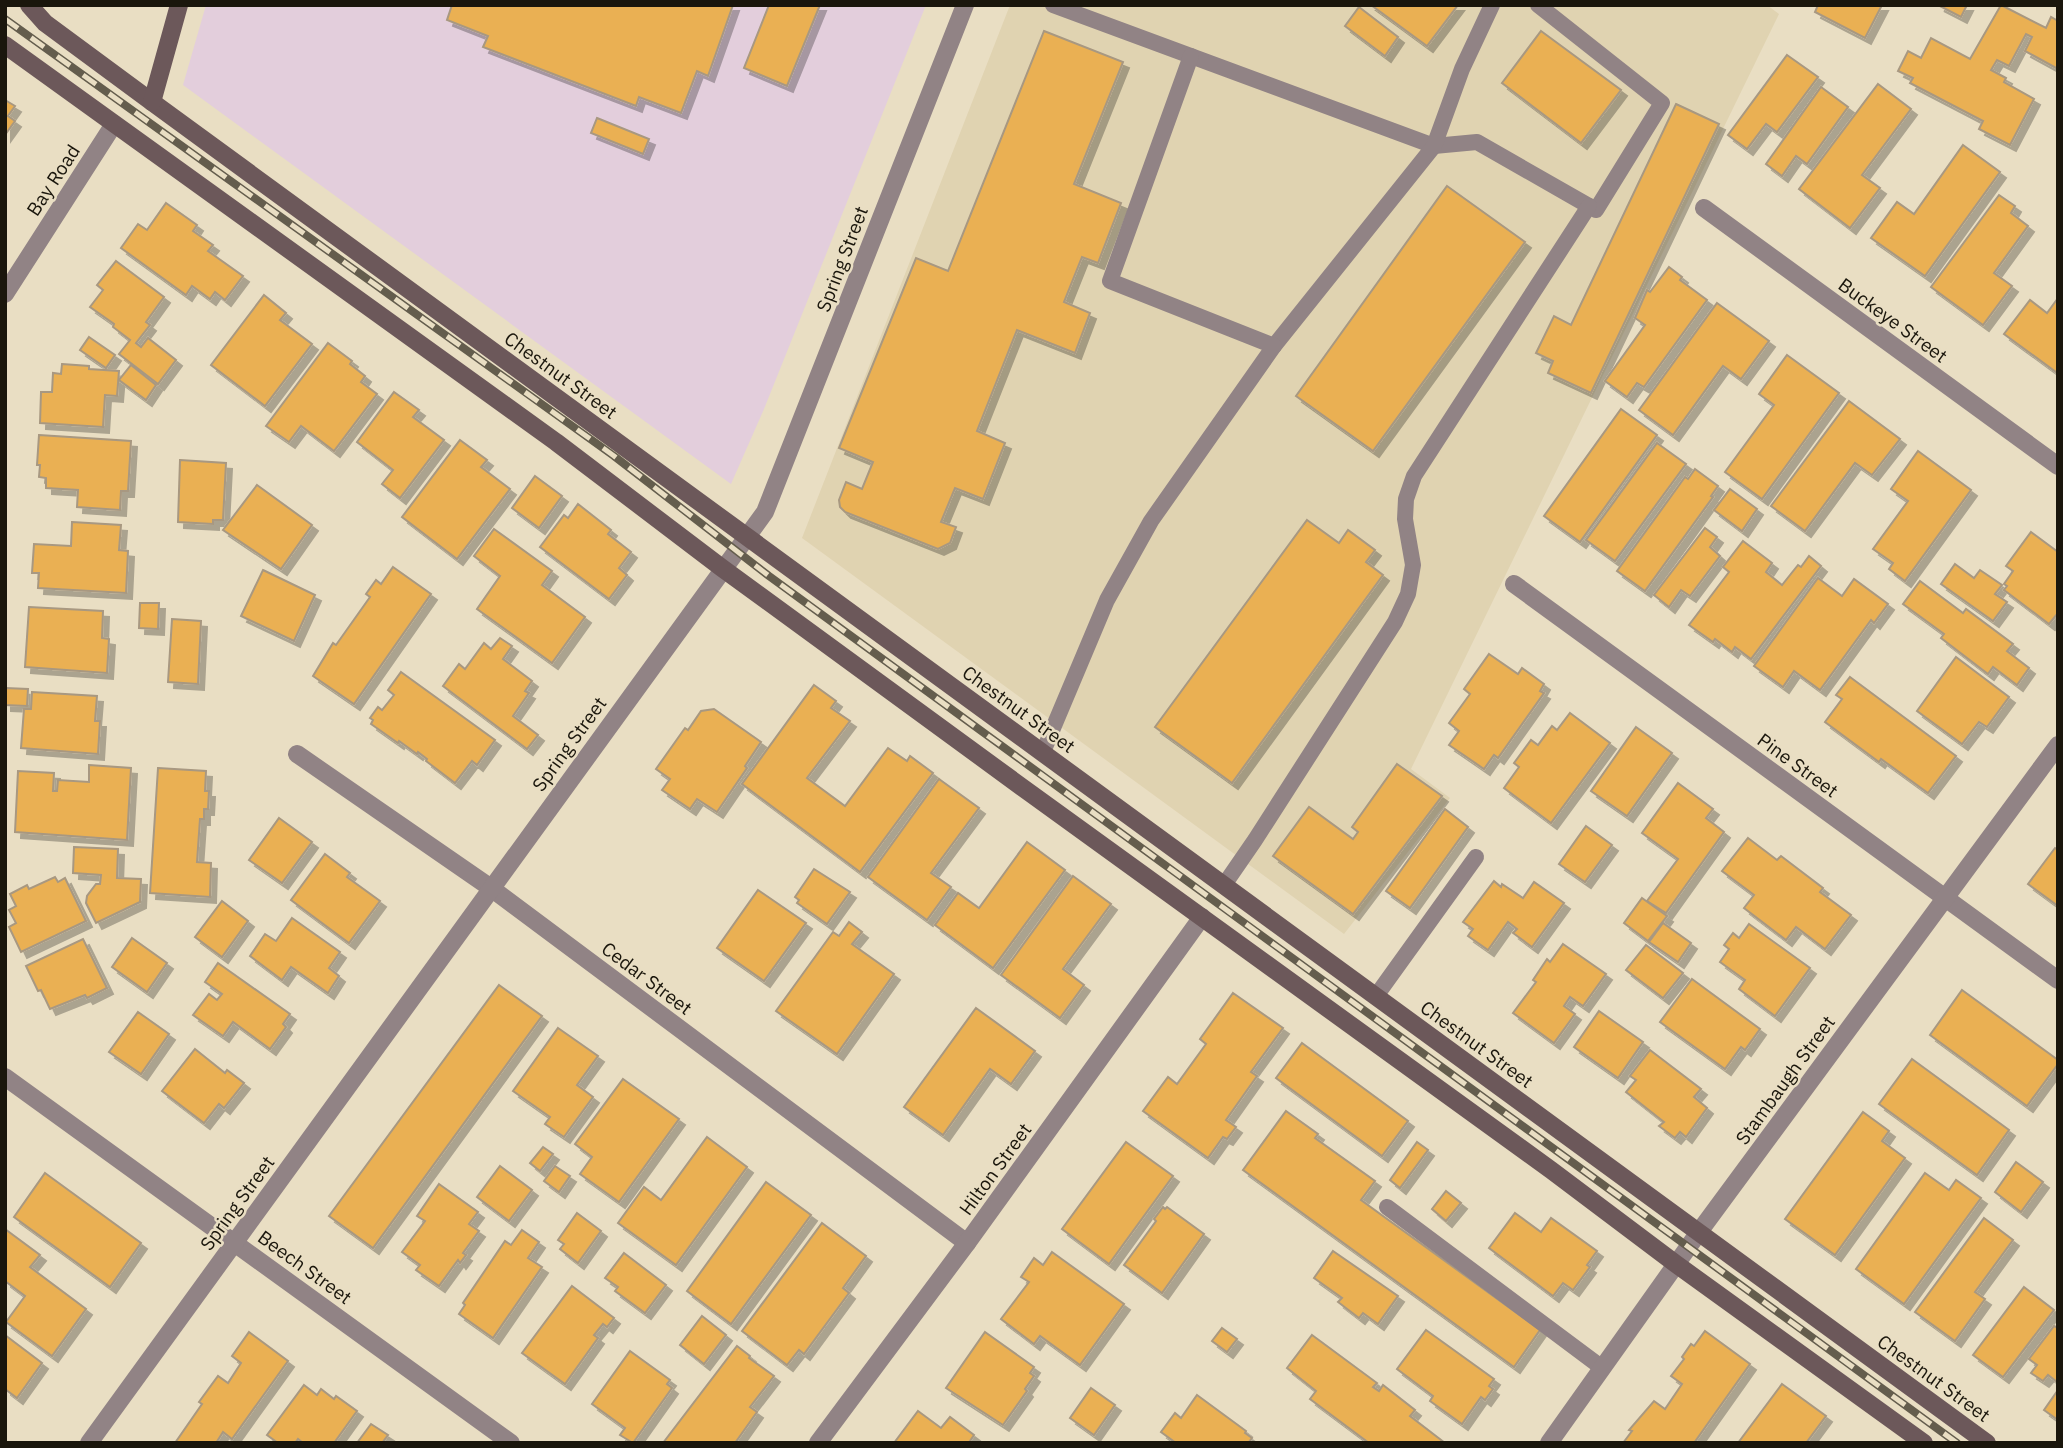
<svg xmlns="http://www.w3.org/2000/svg" width="2063" height="1448" viewBox="0 0 2063 1448" font-family="'IBM Plex Sans',sans-serif">
<style>
.commercial{fill:#e3cedc}
.built{fill:#e0d3b1}
.building{fill:#eab052;stroke:#a89881;stroke-width:2;filter:url(#shadow)}
.lines{fill:none;stroke-linecap:round;stroke-linejoin:round}
.lane{stroke:#918385;stroke-width:16}
.street{stroke:#918385;stroke-width:18}
.secondary{stroke:#6c585a;stroke-width:18}
.rail-casing{stroke:#645d4d;stroke-width:8}
.rail{stroke:#e9dec3;stroke-width:5;stroke-dasharray:16;stroke-linecap:butt}
.labels{text-anchor:middle;stroke-width:5;stroke-linejoin:round;paint-order:stroke}
.street-label{font-size:19px;fill:#1a160c;stroke:#e9dec3}
</style>
<defs>
<filter id="shadow"><feDropShadow dx="6" dy="6" stdDeviation="0" flood-color="#0004"/></filter>
</defs>
<rect width="100%" height="100%" fill="#e9dec3"/>
<path class="commercial" d="M206 5H926L764 409 731 484 183 85Z"/>
<path class="built" d="M1010 5H1767L1779 14 1411 769 1450 798 1344 934 802 538Z"/>
<g class="building">
<path d="M452 5H733L708 76 697 71 681 113 639 97 636 106 483 47 488 36 447 20Z"/>
<path d="M769 5H820L787 86 744 68Z"/>
<path d="M1371 5H1458L1427 46Z"/>
<path d="M1818 5H1882L1865 38 1815 12Z"/>
<path d="M1938 5H1967L1961 17Z"/>
<path d="M2001 5 2046 28 2051 17 2058 21V69L2025 51 2032 37 2026 34 2009 66 1997 60 1991 70 2006 78 2004 82 2034 99 2010 145 1979 129 1983 121 1910 83 1913 78 1898 71 1908 51 1921 58 1931 38 1970 59Z"/>
<path d="M1359 7 1398 37 1385 56 1345 26Z"/>
<path d="M1044 31 1123 62 1074 184 1121 203 1098 263 1082 257 1064 302 1090 313 1075 353 1017 330 977 431 1005 443 983 499 955 488 941 522 956 527 950 543 938 549 845 512 840 507 839 500 846 482 862 489 873 462 839 448 916 258 948 271Z"/>
<path d="M1541 31 1621 90 1581 143 1502 83Z"/>
<path d="M1787 55 1818 77 1777 132 1766 124 1747 149 1728 135Z"/>
<path d="M1878 84 1911 109 1862 175 1880 188 1850 228 1799 189Z"/>
<path d="M1821 87 1848 107 1807 164 1796 156 1782 176 1766 164Z"/>
<path d="M5 100 15 106 8 116 15 121 5 135Z"/>
<path d="M1676 104 1719 124 1591 393 1548 373 1553 361 1536 353 1554 316 1571 325Z"/>
<path d="M597 118 649 139 643 154 591 133Z"/>
<path d="M1963 145 2000 172 1925 276 1871 238 1897 202 1914 214Z"/>
<path d="M1447 186 1525 242 1373 451 1296 396Z"/>
<path d="M1999 195 2015 206 2011 213 2028 226 1994 273 2012 286 1983 325 1931 287Z"/>
<path d="M166 203 197 225 193 231 213 245 208 251 243 276 225 300 215 292 210 299 192 286 186 295 121 248 138 224 147 230Z"/>
<path d="M116 261 164 297 146 322 150 325 136 343 141 347 148 338 176 360 158 384 119 354 130 340 113 327 114 324 90 307 103 290 97 285Z"/>
<path d="M1669 267 1682 277 1680 280 1707 300 1644 387 1637 383 1627 397 1605 381 1645 325 1635 318 1647 290 1650 292Z"/>
<path d="M264 295 286 313 280 320 312 344 265 406 211 365Z"/>
<path d="M2058 298V369L2056 372 2004 334 2030 300 2047 313Z"/>
<path d="M1717 303 1769 341 1741 379 1723 366 1673 435 1639 410Z"/>
<path d="M89 337 115 355 106 368 80 350Z"/>
<path d="M328 343 352 361 350 364 365 376 361 382 377 394 334 451 301 426 289 442 266 426Z"/>
<path d="M1787 355 1839 393 1762 499 1725 472 1774 405 1759 394Z"/>
<path d="M62 364 89 366V369L119 371 117 396 105 395 103 427 40 423 41 392H52L53 373 61 374Z"/>
<path d="M131 365 156 385 146 400 119 380Z"/>
<path d="M394 392 419 410 413 417 444 440 400 498 382 484 393 470 357 442Z"/>
<path d="M1849 401 1900 439 1872 475 1855 463 1805 531 1771 506Z"/>
<path d="M1621 409 1657 435 1580 542 1544 516Z"/>
<path d="M39 435 131 441 128 491H121L120 510 77 507 78 490 46 488V478L39 477 40 465H37Z"/>
<path d="M460 440 487 460 481 467 510 489 457 559 402 517Z"/>
<path d="M1657 443 1686 464 1615 561 1586 540Z"/>
<path d="M1918 451 1971 490 1905 581 1889 569 1893 563 1873 549 1908 501 1891 489Z"/>
<path d="M180 460 226 463 223 520H213V524L178 522Z"/>
<path d="M1695 469 1718 486 1711 496 1713 497 1645 591 1617 571 1685 477 1688 479Z"/>
<path d="M535 476 562 496 539 528 512 508Z"/>
<path d="M257 485 312 525 281 569 223 530Z"/>
<path d="M1730 489 1757 509 1742 531 1714 510Z"/>
<path d="M578 504 611 530 608 534 631 552 619 568 627 575 609 599 540 547 564 515 568 518Z"/>
<path d="M1307 520 1339 543 1348 530 1375 550 1366 562 1383 575 1232 783 1155 727Z"/>
<path d="M72 522 121 525 119 550 128 551 126 593 38 588 39 573H32L34 544 71 546Z"/>
<path d="M1705 528 1717 537 1710 547 1720 556 1690 596 1681 590 1669 607 1654 595Z"/>
<path d="M494 529 552 571 542 585 585 617 552 663 477 609 500 576 474 556Z"/>
<path d="M2031 532 2058 552V613L2049 624 2004 590 2007 586 2004 584 2013 571 2006 566Z"/>
<path d="M1743 541 1772 563 1766 572 1782 585 1798 565 1801 567 1809 556 1821 566 1751 659 1735 647 1732 652 1715 639 1713 642 1689 625 1729 572 1723 567Z"/>
<path d="M1955 564 1974 578 1980 570 2002 585 1995 594 2007 602 1993 621 1941 584Z"/>
<path d="M393 567 431 594 354 704 313 676 333 643 336 645 370 597 366 594 376 580 381 584Z"/>
<path d="M263 570 315 595 294 641 241 616Z"/>
<path d="M1818 578 1842 596 1854 579 1888 604 1874 623 1871 620 1820 690 1794 671 1783 687 1754 666Z"/>
<path d="M1920 581 1963 613 1966 609 2013 644 2007 651 2029 668 2017 685 1993 667 1988 674 1941 638 1944 634 1903 604Z"/>
<path d="M140 603H159L158 629 139 628Z"/>
<path d="M29 607 103 611 102 638 109 639 107 673 25 667Z"/>
<path d="M172 619 201 621 198 684 168 682Z"/>
<path d="M500 638 512 646 503 659 532 681 525 691 529 693 513 716 538 735 527 749 443 686 459 664 465 669 484 643 491 649Z"/>
<path d="M1489 654 1518 674 1522 668 1544 684 1540 691 1544 693 1498 758 1494 755 1484 769 1449 745 1459 731 1449 723 1470 694 1464 689Z"/>
<path d="M1956 657 2009 697 1987 727 1979 722 1962 744 1917 711Z"/>
<path d="M401 672 495 740 477 765 472 761 455 783 426 761 427 759 418 752 417 754 399 741 398 743 371 724 373 720 370 718 378 707 382 710 394 695 388 690Z"/>
<path d="M1850 677 1956 756 1928 793 1881 759 1879 762 1825 722 1842 699 1836 695Z"/>
<path d="M814 685 836 701 831 708 850 721 807 778 845 806 888 748 907 761 910 756 933 773 860 872 742 784Z"/>
<path d="M5 688 28 689 27 706 5 705Z"/>
<path d="M32 692 97 696 95 721H100L98 754 21 748 24 709H31Z"/>
<path d="M714 709 761 742 745 766 747 768 717 812 697 799 690 809 662 790 670 779 656 769 685 728 688 730 701 711Z"/>
<path d="M1570 713 1610 743 1551 823 1504 788 1519 767 1514 763 1531 740 1538 745 1552 726 1557 730Z"/>
<path d="M1636 727 1672 753 1627 816 1591 791Z"/>
<path d="M1397 764 1442 796 1353 914 1273 856 1309 807 1353 839 1358 832 1352 827Z"/>
<path d="M89 765 131 768 127 840 15 832 18 771 54 773 53 791H57L58 780 89 782Z"/>
<path d="M158 768 206 771 205 791H209L208 809H204V819H200L197 862 211 863 210 897 150 893Z"/>
<path d="M939 779 979 808 931 873 951 887 927 920 868 877Z"/>
<path d="M1678 783 1713 809 1706 818 1724 832 1666 913 1647 901 1678 859 1642 833Z"/>
<path d="M1445 809 1468 827 1410 908 1386 891Z"/>
<path d="M279 818 312 842 282 883 249 860Z"/>
<path d="M1586 826 1612 845 1585 882 1559 864Z"/>
<path d="M1748 838 1777 860 1781 856 1823 888 1820 892 1851 915 1825 949 1796 927 1786 940 1744 908 1754 895 1722 871Z"/>
<path d="M1027 842 1065 870 993 968 935 925 958 893 979 908Z"/>
<path d="M74 847 118 849 117 878 141 879 140 902 96 923 86 903 87 896 96 884H100L101 875 73 873Z"/>
<path d="M2055 848 2058 850V906L2028 884Z"/>
<path d="M325 854 350 873 347 877 380 901 349 943 291 900Z"/>
<path d="M814 869 850 892 827 924 797 903 799 900 795 897Z"/>
<path d="M1073 876 1111 904 1063 969 1084 985 1060 1018 1001 975Z"/>
<path d="M55 877 58 882 65 878 86 921 21 952 9 927 16 923 9 910 16 906 10 894 27 885 29 889Z"/>
<path d="M1494 881 1501 887 1502 884 1523 898 1534 882 1564 903 1532 947 1513 933 1517 929 1508 922 1488 950 1468 936 1473 929 1463 922Z"/>
<path d="M758 890 806 923 764 981 717 948Z"/>
<path d="M1642 898 1667 916 1648 941 1624 923Z"/>
<path d="M222 901 248 921 222 957 195 937Z"/>
<path d="M292 918 340 952 329 968 339 976 328 993 291 967 282 980 250 956 265 934 276 941Z"/>
<path d="M849 922 862 932 852 944 894 974 837 1054 776 1011 833 932 839 936Z"/>
<path d="M1663 923 1691 943 1678 962 1649 942Z"/>
<path d="M1749 924 1810 968 1775 1016 1739 989 1745 980 1720 962 1729 949 1724 945 1733 933 1739 938Z"/>
<path d="M132 938 167 963 147 992 112 967Z"/>
<path d="M83 939 107 988 87 998 85 995 50 1009 41 990 38 991 26 966Z"/>
<path d="M1563 944 1606 974 1583 1006 1570 997 1564 1006 1575 1014 1554 1043 1513 1013 1536 982 1533 980 1547 959 1550 962Z"/>
<path d="M1646 945 1683 973 1663 998 1626 970Z"/>
<path d="M218 963 290 1014 283 1024 286 1027 270 1049 233 1022 223 1036 193 1015 209 994 217 1000 222 994 205 982Z"/>
<path d="M1692 979 1760 1029 1745 1050 1741 1047 1725 1069 1660 1022Z"/>
<path d="M499 985 542 1016 373 1248 329 1216Z"/>
<path d="M1962 990 2058 1060V1064L2027 1106 1930 1035Z"/>
<path d="M1233 993 1283 1028 1251 1072 1257 1076 1226 1120 1236 1127 1227 1139 1223 1137 1208 1158 1143 1111 1168 1077 1177 1084 1206 1044 1200 1039Z"/>
<path d="M976 1008 1035 1051 1011 1084 990 1069 943 1135 904 1107Z"/>
<path d="M1599 1011 1643 1042 1618 1078 1574 1047Z"/>
<path d="M138 1012 169 1034 141 1074 109 1052Z"/>
<path d="M558 1028 598 1056 577 1085 593 1097 564 1137 545 1124 550 1117 513 1091Z"/>
<path d="M1302 1043 1408 1121 1382 1156 1276 1078Z"/>
<path d="M195 1049 225 1073 227 1070 244 1083 224 1108 219 1104 204 1123 162 1091Z"/>
<path d="M1650 1050 1701 1089 1694 1097 1707 1108 1686 1137 1680 1132 1675 1138 1659 1126 1664 1122 1626 1092 1636 1080 1630 1076Z"/>
<path d="M1912 1059 2009 1130 1977 1175 1879 1104Z"/>
<path d="M623 1079 679 1119 619 1202 580 1174 592 1157 575 1144Z"/>
<path d="M1286 1111 1318 1134 1315 1138 1375 1181 1361 1200 1540 1330 1514 1367 1243 1170Z"/>
<path d="M1863 1112 1889 1131 1882 1141 1905 1158 1835 1255 1785 1219Z"/>
<path d="M707 1137 747 1167 676 1265 618 1223 644 1187 661 1200Z"/>
<path d="M1126 1142 1173 1176 1109 1264 1062 1229Z"/>
<path d="M1417 1142 1428 1150 1400 1188 1390 1180Z"/>
<path d="M543 1147 553 1154 540 1171 530 1163Z"/>
<path d="M2016 1162 2043 1182 2021 1212 1995 1192Z"/>
<path d="M500 1166 532 1190 509 1221 477 1197Z"/>
<path d="M555 1166 570 1176 559 1192 544 1181Z"/>
<path d="M45 1173 141 1243 110 1287 14 1217Z"/>
<path d="M1925 1173 1949 1190 1956 1180 1981 1198 1904 1304 1856 1269Z"/>
<path d="M766 1182 811 1215 731 1324 687 1291Z"/>
<path d="M439 1184 478 1212 469 1224 479 1231 463 1253 466 1255 460 1263 458 1260 439 1286 416 1270 420 1265 402 1252 425 1221 417 1216Z"/>
<path d="M1446 1191 1461 1203 1446 1221 1432 1209Z"/>
<path d="M1163 1207 1165 1209 1167 1207 1204 1234 1162 1293 1124 1265 1156 1221 1154 1219Z"/>
<path d="M577 1213 601 1231 578 1263 560 1249 564 1244 558 1240Z"/>
<path d="M1515 1213 1541 1232 1551 1218 1597 1251 1587 1265 1590 1267 1573 1290 1563 1283 1553 1296 1489 1248Z"/>
<path d="M1984 1218 2013 1240 1975 1292 1985 1299 1955 1341 1915 1312Z"/>
<path d="M822 1223 866 1256 843 1288 849 1293 804 1354 799 1350 787 1365 742 1331Z"/>
<path d="M5 1229 40 1255 30 1267 86 1309 52 1356 6 1322 25 1296 5 1281Z"/>
<path d="M522 1230 539 1242 528 1258 542 1267 493 1338 459 1314 465 1305 463 1303 505 1241 511 1245Z"/>
<path d="M1333 1251 1398 1296 1378 1324 1363 1313 1359 1318 1338 1302 1342 1298 1314 1278Z"/>
<path d="M1052 1252 1124 1304 1080 1365 1040 1336 1034 1344 1001 1319 1029 1282 1021 1277 1034 1258 1043 1265Z"/>
<path d="M624 1253 666 1285 645 1313 615 1291 618 1287 605 1278Z"/>
<path d="M572 1286 614 1318 607 1327 603 1324 594 1335 598 1338 565 1384 522 1353Z"/>
<path d="M2024 1287 2054 1310 2003 1377 1973 1355Z"/>
<path d="M702 1316 726 1335 704 1364 680 1345Z"/>
<path d="M2054 1326 2058 1328V1380L2057 1382 2048 1375 2043 1381 2031 1373 2037 1365 2029 1359Z"/>
<path d="M1222 1328 1237 1339 1227 1352 1212 1341Z"/>
<path d="M1426 1330 1494 1379 1489 1386 1493 1389 1485 1400 1481 1397 1462 1424 1430 1401 1433 1396 1397 1369Z"/>
<path d="M1705 1331 1750 1364 1694 1443H1623L1632 1431 1629 1430 1654 1401 1665 1409 1682 1384 1671 1376 1684 1359 1682 1357 1691 1344 1694 1346Z"/>
<path d="M249 1332 288 1361 232 1439 223 1432 216 1443H175L202 1404 199 1402 218 1376 228 1383 241 1363 232 1356Z"/>
<path d="M985 1332 1034 1367 1030 1373 1034 1376 1025 1389 1027 1391 1003 1425 946 1388Z"/>
<path d="M5 1335 42 1363 17 1398 5 1389Z"/>
<path d="M1312 1335 1377 1383 1373 1387 1379 1391 1383 1385 1415 1410 1410 1416 1445 1443H1369L1310 1399 1316 1391 1287 1368Z"/>
<path d="M737 1346 750 1356 749 1358 774 1376 750 1407 757 1412 735 1443H663Z"/>
<path d="M630 1351 670 1380 667 1384 672 1388 633 1443 620 1435 625 1428 592 1404Z"/>
<path d="M1782 1384 1826 1416 1806 1443H1738Z"/>
<path d="M304 1385 317 1395 321 1389 334 1399 336 1396 357 1411 334 1443H303L298 1439 295 1443H278L267 1435Z"/>
<path d="M1091 1388 1115 1405 1094 1435 1070 1418Z"/>
<path d="M2058 1390V1420L2044 1410Z"/>
<path d="M1197 1395 1246 1431 1245 1433 1252 1438 1248 1443H1176L1161 1432 1175 1413 1181 1418Z"/>
<path d="M918 1411 941 1428 950 1417 974 1435 970 1441 973 1443H894Z"/>
<path d="M371 1424 388 1435 382 1443H357Z"/>
</g>
<g class="lines">
<g class="lane">
<path d="M1053 5 1434 146 1477 142 1596 210 1662 103 1538 5"/>
<path d="M1274 346 1434 146 1462 69 1492 5"/>
<path d="M1043 752 1107 600 1151 521 1274 346 1110 281 1191 56"/>
<path d="M1224 885 1255 840 1395 622 1408 594 1413 565 1405 519 1406 499 1414 476 1589 206"/>
<path d="M1376 996 1476 857"/>
<path d="M1387 1207 1601 1367"/>
</g>
<g class="street">
<path d="M1704 208 2058 466"/>
<path d="M5 294 114 124"/>
<path d="M1514 584 2058 980"/>
<path d="M297 754 491 888 967 1243"/>
<path d="M5 1077 511 1443"/>
<path d="M89 1443 765 512 965 5"/>
<path d="M818 1443 967 1243 1202 917"/>
<path d="M1549 1443 1699 1232 2058 745"/>
</g>
<g class="secondary">
<path d="M29 5 45 23 152 102 1987 1443"/>
<path d="M5 45 556 442 722 568 1030 793 1551 1170 1676 1264 1924 1443"/>
<path d="M152 102 179 5"/>
</g>
<g class="rail-casing">
<path id="rail" d="M5 19 614 456 769 576 1957 1443"/>
</g>
<use href="#rail" class="rail"/>
</g>
<g class="labels">
<g class="street-label">
<text transform="translate(53 180) rotate(-57)" y="7">Bay Road</text>
<text transform="translate(842 259) rotate(-69)" y="7">Spring Street</text>
<text transform="translate(1893 320) rotate(36)" y="7">Buckeye Street</text>
<text transform="translate(561 375) rotate(36)" y="7">Chestnut Street</text>
<text transform="translate(1019 709) rotate(36)" y="7">Chestnut Street</text>
<text transform="translate(569 744) rotate(-54)" y="7">Spring Street</text>
<text transform="translate(1798 765) rotate(36)" y="7">Pine Street</text>
<text transform="translate(647 978) rotate(37)" y="7">Cedar Street</text>
<text transform="translate(1477 1044) rotate(36)" y="7">Chestnut Street</text>
<text transform="translate(1785 1080) rotate(-54)" y="7">Stambaugh Street</text>
<text transform="translate(995 1169) rotate(-54)" y="7">Hilton Street</text>
<text transform="translate(237 1203) rotate(-54)" y="7">Spring Street</text>
<text transform="translate(305 1267) rotate(36)" y="7">Beech Street</text>
<text transform="translate(1934 1378) rotate(36)" y="7">Chestnut Street</text>
</g>
</g>
<rect width="2063" height="1448" fill="none" stroke="#1a160c" stroke-width="14"/>
</svg>
